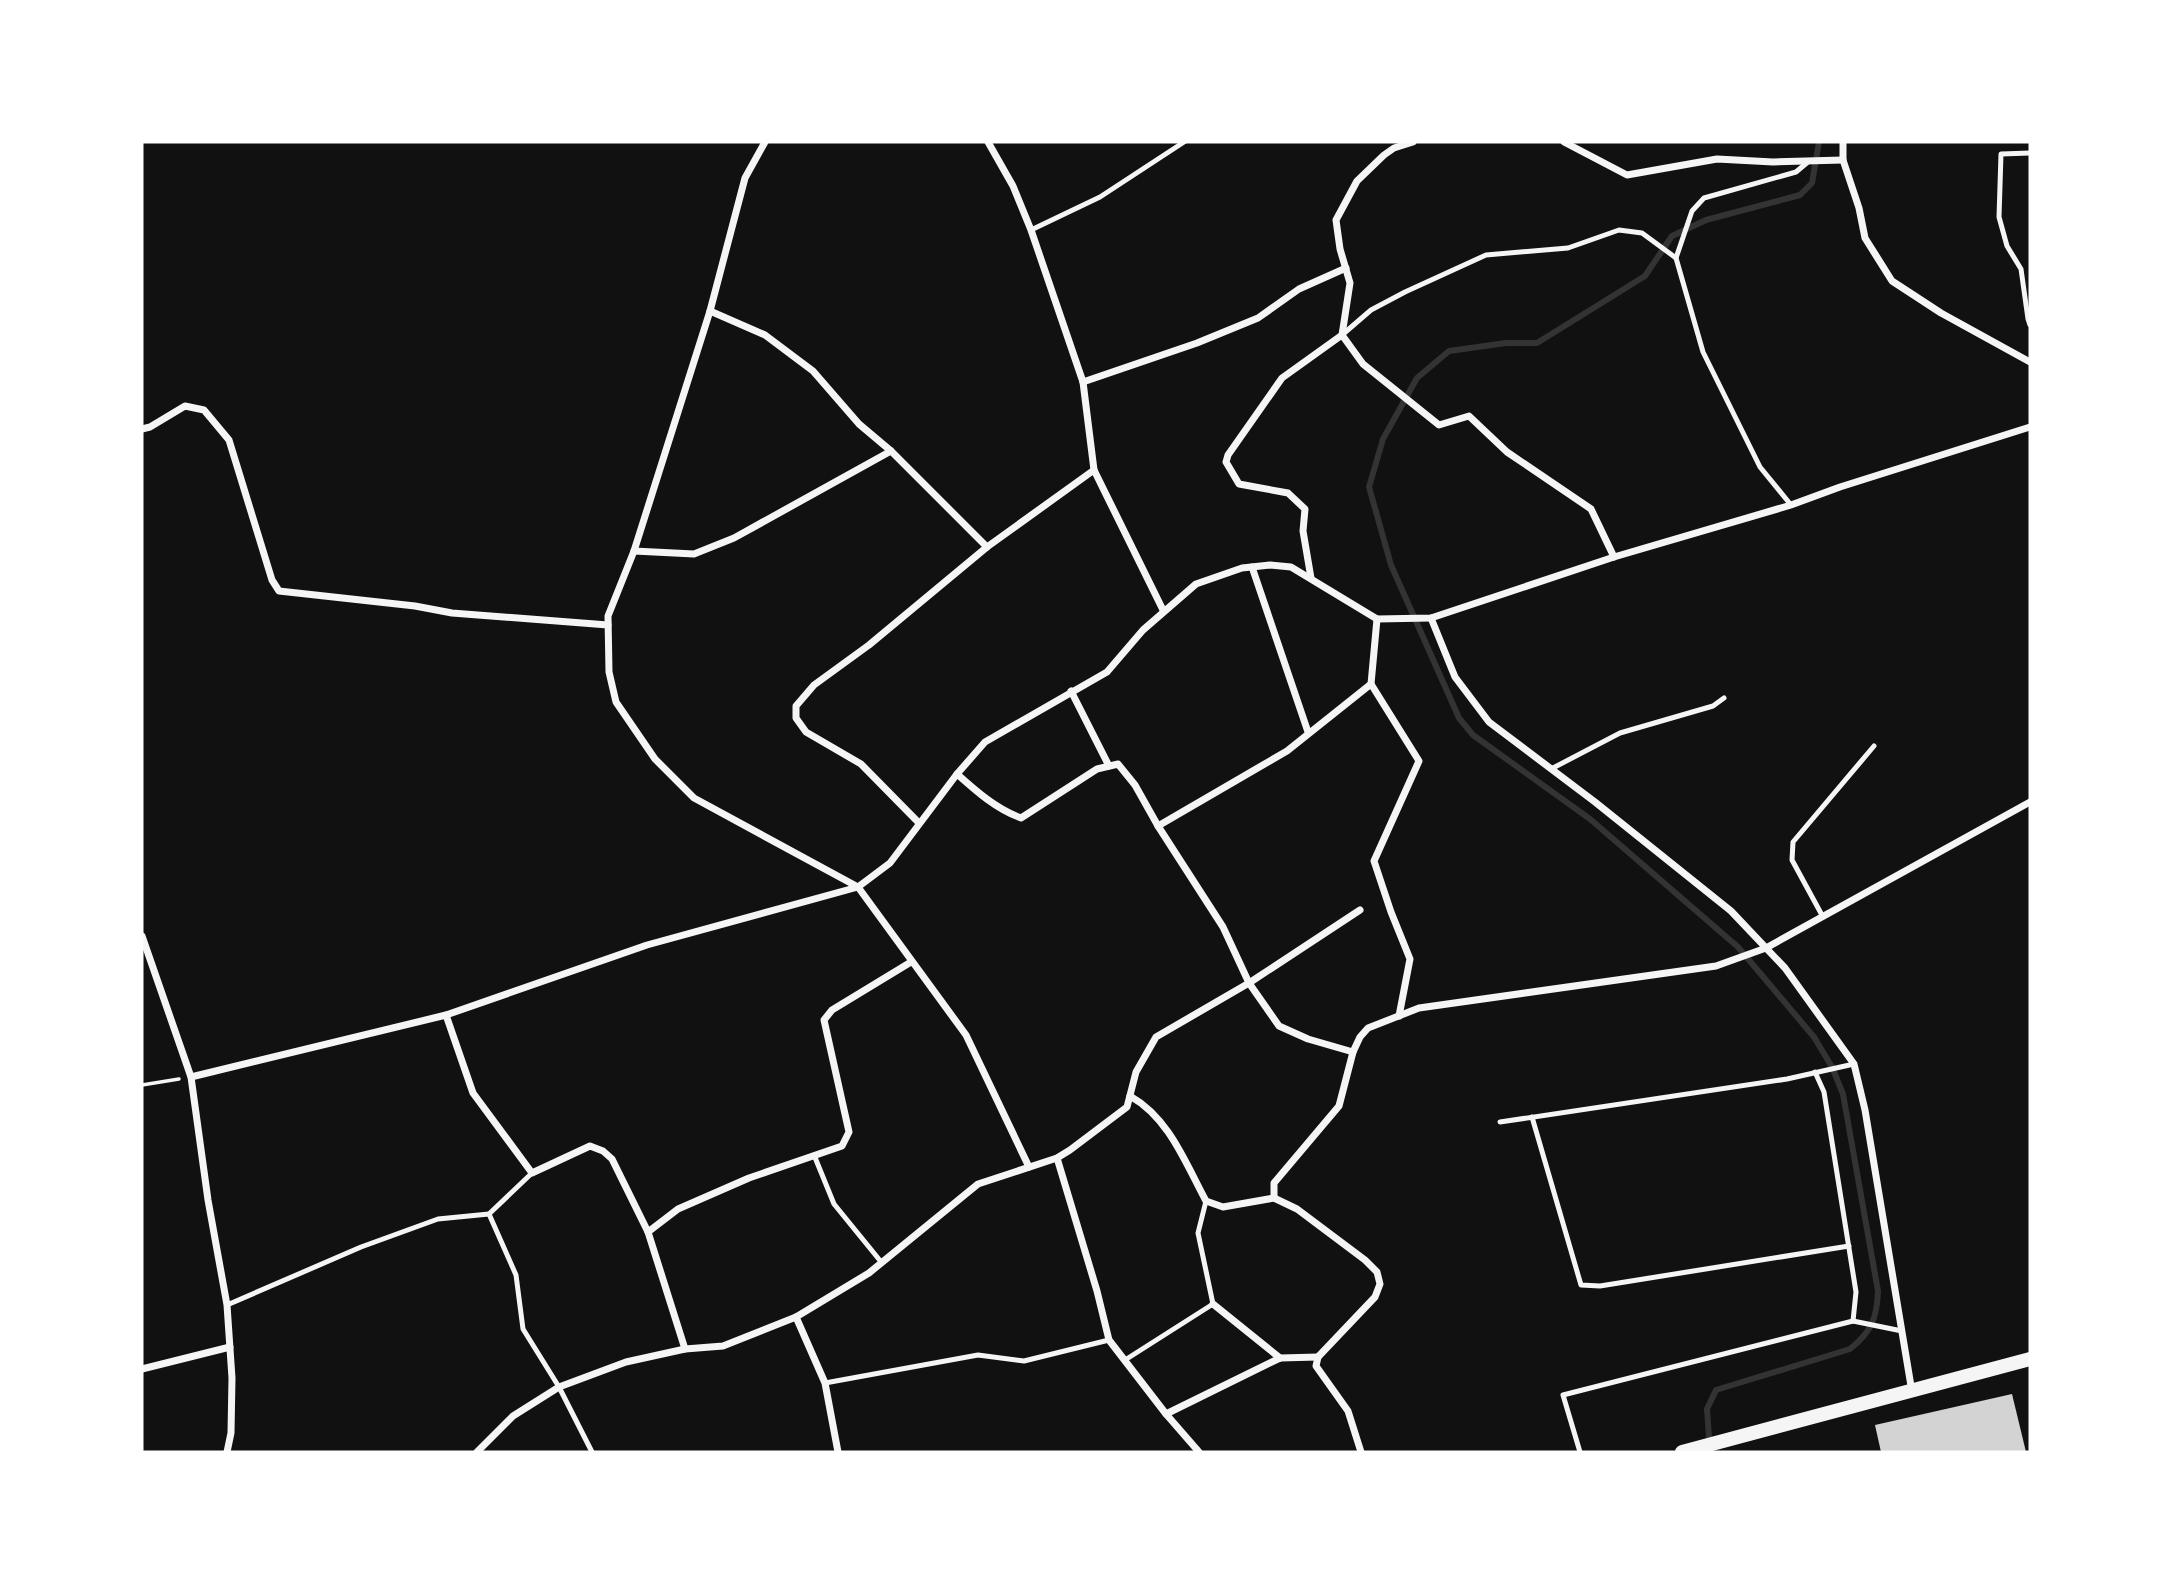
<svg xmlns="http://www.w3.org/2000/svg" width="2172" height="1594" viewBox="0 0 2172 1594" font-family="Figtree,sans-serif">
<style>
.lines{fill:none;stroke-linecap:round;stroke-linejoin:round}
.stream{stroke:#333;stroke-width:6}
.building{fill:#d3d3d3}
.path{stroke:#f5f5f5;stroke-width:3.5}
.service{stroke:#f5f5f5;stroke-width:5}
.minor{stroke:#f5f5f5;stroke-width:7}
.secondary{stroke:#f5f5f5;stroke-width:14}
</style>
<rect width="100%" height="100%" fill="#111"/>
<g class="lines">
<path class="stream" d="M1710 1452 1707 1409 1716 1390 1850 1349C1871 1332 1877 1319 1878 1291L1843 1094 1832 1067 1814 1037 1738 947 1590 819 1473 735 1459 718 1391 565 1369 487 1383 439 1417 378 1449 351 1506 343H1537L1645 276 1672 236 1706 220 1800 195 1812 183 1819 142"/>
</g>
<path class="building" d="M2012 1394 2026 1452H1881L1875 1425Z"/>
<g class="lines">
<path class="path" d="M142 1085 179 1079"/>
<g class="service">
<path d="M2030 153 2001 154 1999 217 2007 246 2021 269 2028 319 2030 325"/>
<path d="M1031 230 1100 197 1184 142"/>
<path d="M1342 335 1371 310 1405 292 1486 255 1568 248 1619 230 1642 233 1676 258"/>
<path d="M1791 505 1760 467 1703 352 1676 258 1692 211 1704 198 1796 172 1809 161"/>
<path d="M1551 769 1620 733 1713 706 1724 698"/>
<path d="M1823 917 1792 860 1793 842 1874 746"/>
<path d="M1815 1072 1824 1092 1856 1292 1853 1321"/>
<path d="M1532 1117 1581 1285 1600 1286 1849 1246"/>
<path d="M1500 1122 1787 1079 1854 1064"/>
<path d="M814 1155 834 1204 882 1263"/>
<path d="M532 1173 489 1214 516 1275 523 1329 559 1387 592 1452"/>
<path d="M227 1305 361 1247 438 1219 489 1214"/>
<path d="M1125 1360 1213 1304 1198 1233 1206 1201"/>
<path d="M825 1383 978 1355 1024 1361 1109 1340"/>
<path d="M1580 1452 1563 1395 1853 1321 1902 1331"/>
</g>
<g class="minor">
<path d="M765 142 745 178 710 311 634 551 608 616 609 672 616 702 655 759 694 798 858 887 966 1035 1029 1167"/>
<path d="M988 142 1013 186 1031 230 1083 382 1094 470 1163 610"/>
<path d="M1564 142 1627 175 1717 159 1773 162 1843 160"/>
<path d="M1843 142V160L1859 208 1865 238 1892 281 1941 313 2030 362"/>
<path d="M710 311 765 335 813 371 859 424 891 451 987 547"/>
<path d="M1342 335 1363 364 1439 425 1469 416 1507 452 1591 509 1614 557"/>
<path d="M1083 382 1197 343 1258 318 1299 289 1346 268"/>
<path d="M142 429 150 427 185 406 204 410 229 440 272 580 279 591 415 606 452 613 608 625"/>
<path d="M634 551 694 554 734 538 891 451"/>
<path d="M1252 567 1308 732"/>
<path d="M1311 578 1303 531 1305 509 1288 493 1239 484 1226 462 1228 455 1282 378 1342 335 1350 283 1340 249 1336 220 1357 181 1384 155 1394 148 1413 142"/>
<path d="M1431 618 1455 677 1489 722 1595 802 1731 911 1785 968 1854 1064 1865 1110 1912 1392"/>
<path d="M1377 619 1371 684 1419 761 1374 861 1391 912 1410 959 1399 1016"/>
<path d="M1071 691 1109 766"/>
<path d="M957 774C976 791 996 809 1021 818L1097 769 1118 764 1135 785 1158 826 1223 927 1249 983 1279 1026 1308 1039 1353 1052"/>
<path d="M919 823 861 764 806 732 796 718V706L814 685 869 645 987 547 1094 470"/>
<path d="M1158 826 1287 751 1371 684"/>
<path d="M142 936 191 1077 208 1200 227 1305 232 1378 231 1433 227 1452"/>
<path d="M446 1015 473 1093 532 1173 590 1146 603 1151 612 1159 648 1232 685 1349"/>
<path d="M191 1077 446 1015 647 945 858 887 890 863 957 774 985 742 1107 672 1143 630 1196 584 1242 568 1270 565 1291 567 1377 619 1431 618 1614 557 1791 505 1840 487 2030 427"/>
<path d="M1130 1096C1169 1118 1185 1162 1206 1201L1223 1207 1274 1198 1297 1209 1365 1260 1377 1272 1380 1284 1375 1297 1318 1357 1316 1366 1348 1411 1361 1452"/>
<path d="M1057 1158 1097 1291 1109 1340 1166 1414 1199 1452"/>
<path d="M1274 1198V1183L1339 1106 1353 1052 1360 1037 1368 1028 1419 1008 1716 966 1766 948 2030 802"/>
<path d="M648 1232 678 1209 749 1178 842 1146 849 1132 824 1020 832 1010 911 962"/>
<path d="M1213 1304 1280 1358"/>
<path d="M796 1317 825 1383 838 1452"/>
<path d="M142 1369 230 1347"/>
<path d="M1166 1414 1280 1358 1318 1357"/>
<path d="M477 1452 513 1416 559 1387 626 1362 685 1349 723 1346 796 1317 869 1273 978 1184 1057 1158 1070 1150 1127 1107 1136 1072 1156 1037 1249 983 1360 910"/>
</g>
<path class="secondary" d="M1682 1452 2030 1359"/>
</g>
<rect width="2172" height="1594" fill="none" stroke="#ffffff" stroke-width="287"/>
</svg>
